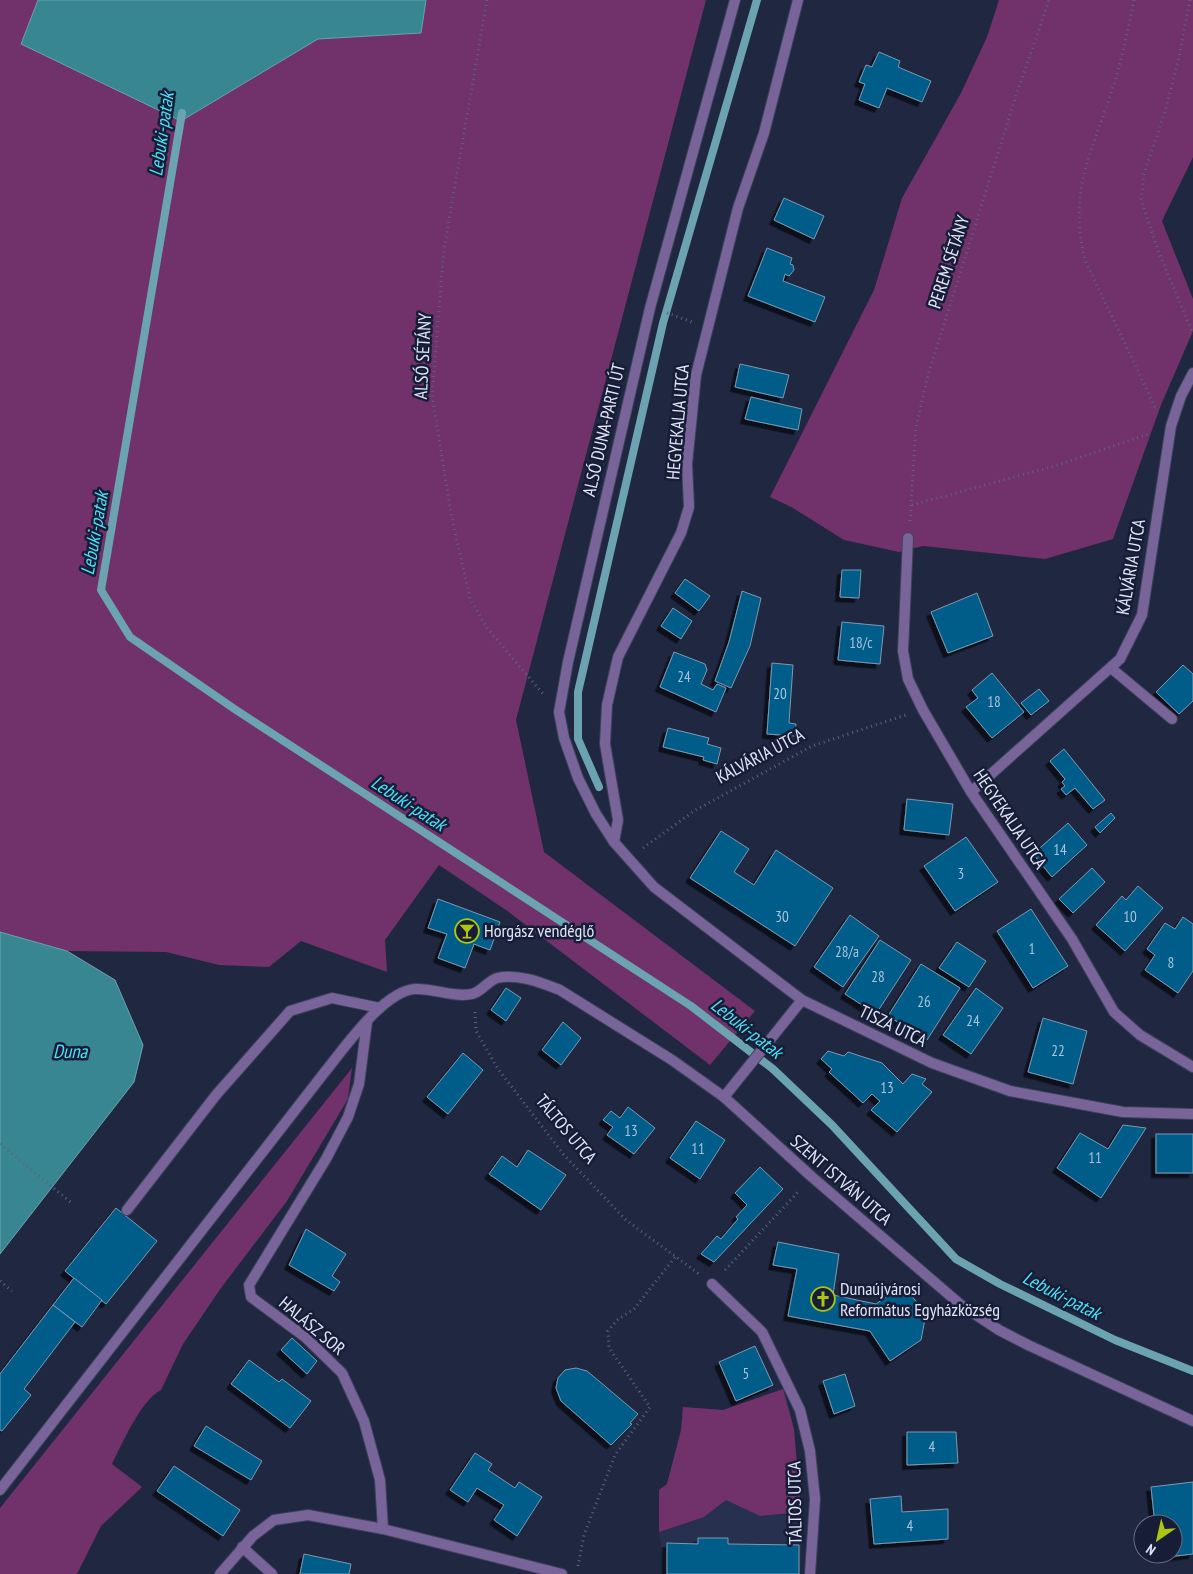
<svg xmlns="http://www.w3.org/2000/svg" width="1193" height="1574" viewBox="0 0 1193 1574" font-family="'PT Sans Narrow',sans-serif">
<style>
.built{fill:#27304f}
.green{fill:#71316a}
.water{fill:#398693;stroke:#6ba3b1}
.lines{fill:none;stroke-linecap:round;stroke-linejoin:round}
.stream{stroke:#6ba3b1;stroke-width:8}
.building{fill:#015b88;stroke:#7b9ab1;filter:url(#shadow)}
.service-casing{stroke:#3b425a;stroke-width:12}
.minor-casing{stroke:#3b425a;stroke-width:12}
.path{stroke:#5d647b;stroke-width:3;stroke-dasharray:1 4;stroke-linecap:butt}
.service{stroke:#79649a;stroke-width:10}
.minor{stroke:#79649a;stroke-width:10}
.labels{text-anchor:middle;stroke-width:5;stroke-linejoin:round;paint-order:stroke}
.number-label{font-size:15px;fill:#a8c3db}
.street-label{font-size:18px;fill:#e0e6f7;stroke:#171d36}
.poi-label{font-size:18px;fill:#e0e6f7;stroke:#171d36;text-anchor:start}
.water-label{font-size:19px;font-style:italic;fill:#4ae1f8;stroke:#171d36}
</style>
<defs>
<filter id="shadow"><feDropShadow dx="-4.5" dy="4.5" stdDeviation="0" flood-color="#0009"/></filter>
</defs>
<rect width="100%" height="100%" fill="#202741"/>
<path class="built" d="M783 1389 791 1414 797 1460 802 1523 800 1574H665L659 1532V1490L667 1484 681 1430 683 1407 723 1410Z"/>
<g class="green">
<path d="M0 0H38L21 44 181 121 318 39 421 33 426 0H706L516 720 544 852 755 1011 710 1065 506 910 439 865 385 940 387 972 301 941 269 967 219 965 166 952 67 951 0 932Z"/>
<path d="M999 0H1193V157L1162 221 1193 299V331L1161 405 1113 539 1045 559 923 546 899 552 844 540 793 508 770 497 874 290 902 198 961 93 987 37Z"/>
<path d="M352 1068 348 1099 287 1201 221 1288 183 1344 161 1390C141 1400 122 1444 112 1464L142 1487 101 1526 77 1574H0V1508Z"/>
<path d="M783 1389 794 1429 801 1512 760 1516 726 1500 704 1517 659 1532V1490L667 1484 681 1430 683 1407 723 1410Z"/>
</g>
<g class="water">
<path d="M38 0H426L421 33 318 39 181 121 21 44Z"/>
<path d="M0 932 67 951 115 980 143 1045 134 1082 0 1254Z"/>
</g>
<g class="lines">
<g class="stream">
<path d="M182 113 101 590 130 637 236 710 691 1006 773 1069 832 1125 956 1259 1000 1284 1115 1340 1193 1371"/>
<path d="M599 787 578 739V692L663 323 757 0"/>
</g>
</g>
<g class="building">
<path d="M879 52 900 61 898 67 931 81 922 102 887 88 879 108 859 100 865 84 859 82 866 65 872 67Z"/>
<path d="M784 198 824 216 814 239 774 220Z"/>
<path d="M767 248 792 258 790 264 793 265 794 270 789 276 785 274 783 281 825 297 815 322 748 296Z"/>
<path d="M740 364 789 375 783 398 735 387Z"/>
<path d="M751 397 802 409 798 430 745 419Z"/>
<path d="M842 570H861L859 598 840 597Z"/>
<path d="M685 579 710 596 699 611 675 593Z"/>
<path d="M742 591 761 598 750 646 731 688 715 681 729 642Z"/>
<path d="M977 593 993 636 948 653 931 612Z"/>
<path d="M673 608 692 621 681 639 661 626Z"/>
<path d="M842 622 884 626 880 664 838 660Z"/>
<path d="M674 652 705 664 707 670 701 684 713 690 717 684 726 688 716 712 660 687Z"/>
<path d="M772 663 793 665 789 723 796 724 795 736 767 734Z"/>
<path d="M1183 665 1193 674V701L1179 714 1156 692Z"/>
<path d="M992 673 1024 712 992 738 966 707 978 698 972 690Z"/>
<path d="M1039 689 1049 701 1031 715 1021 703Z"/>
<path d="M668 728 709 738 707 744 721 748 717 764 703 760 704 757 663 747Z"/>
<path d="M1064 749 1105 800 1093 809 1075 788 1066 795 1061 789 1065 786 1062 782 1065 779 1050 761Z"/>
<path d="M907 799 953 804 949 835 904 830Z"/>
<path d="M1111 813 1115 818 1100 833 1095 827Z"/>
<path d="M1068 823 1087 845 1052 877 1033 854Z"/>
<path d="M721 831 749 849 734 872 754 885 776 850 833 888 795 946 690 878Z"/>
<path d="M966 837 998 882 955 911 924 866Z"/>
<path d="M1092 868 1105 882 1073 913 1059 899Z"/>
<path d="M1138 886 1163 908 1125 951 1096 925 1122 896 1126 900Z"/>
<path d="M438 899 500 922 490 950 474 944 465 968 438 958 447 934 428 928Z"/>
<path d="M1031 909 1068 966 1033 988 997 931Z"/>
<path d="M850 915 879 936 843 987 814 967Z"/>
<path d="M1183 917 1193 924V971L1178 993 1145 970 1155 955 1147 949 1165 923 1175 929Z"/>
<path d="M880 940 911 960 876 1014 845 994Z"/>
<path d="M957 942 986 961 969 987 939 968Z"/>
<path d="M921 964 960 988 927 1040 888 1016Z"/>
<path d="M506 988 521 998 506 1021 491 1010Z"/>
<path d="M976 988 1003 1008 971 1054 943 1035Z"/>
<path d="M1043 1018 1087 1031 1073 1084 1028 1072Z"/>
<path d="M563 1022 581 1038 561 1065 542 1050Z"/>
<path d="M828 1051 844 1056 848 1052 882 1063 903 1084 912 1074 926 1079 922 1084 932 1092 897 1132 871 1110 880 1101 872 1094 863 1103 829 1072 832 1069 821 1059Z"/>
<path d="M463 1053 483 1070 448 1114 427 1097Z"/>
<path d="M628 1107 655 1128 634 1154 607 1135 613 1127 603 1120 611 1111 620 1118Z"/>
<path d="M696 1121 725 1140 700 1179 670 1158Z"/>
<path d="M1123 1125 1146 1128 1101 1198 1057 1168 1080 1133 1108 1149Z"/>
<rect x="1156" y="1134" width="37" height="39"/>
<path d="M528 1150 566 1175 541 1210 489 1174 502 1156 517 1167Z"/>
<path d="M760 1167 783 1189 714 1262 701 1254 717 1236 721 1239 738 1219 736 1217 747 1205 735 1193Z"/>
<path d="M116 1208 157 1241 106 1304 65 1271Z"/>
<path d="M306 1229 346 1254 332 1276 340 1282 334 1291 289 1265Z"/>
<path d="M778 1242 839 1254 833 1295 876 1304 903 1285 926 1314 921 1340 890 1361 870 1331 788 1316 797 1269 773 1265Z"/>
<path d="M74 1278 102 1300 82 1327 53 1305Z"/>
<path d="M53 1305 75 1322 24 1389 31 1395 2 1431 0 1430V1374Z"/>
<path d="M292 1338 317 1361 307 1374 281 1350Z"/>
<path d="M755 1346 773 1385 736 1401 719 1362Z"/>
<path d="M249 1360 279 1382 282 1379 311 1401 290 1428 231 1384Z"/>
<path d="M576 1368 587 1371 638 1414 630 1423 632 1424 611 1445 561 1401 556 1388 558 1378 565 1370Z"/>
<path d="M845 1374 855 1406 834 1414 823 1381Z"/>
<path d="M206 1426 262 1461 251 1480 194 1446Z"/>
<path d="M907 1432H956L958 1463 907 1465Z"/>
<path d="M475 1453 492 1464 488 1470 515 1488 519 1482 542 1497 517 1536 494 1520 504 1505 477 1488 468 1502 450 1490Z"/>
<path d="M174 1466 240 1510 223 1536 157 1491Z"/>
<path d="M1193 1482V1554L1158 1558V1554H1173V1524H1155L1151 1487Z"/>
<path d="M901 1496 902 1512 948 1509V1539L874 1544 870 1499Z"/>
<path d="M698 1538H728V1544L799 1545V1574H667V1543L698 1544Z"/>
<path d="M304 1554 351 1564 349 1574H300Z"/>
</g>
<g class="lines">
<g class="service-casing">
<g id="service">
<path d="M1111 668 1172 719"/>
<path d="M127 1210 216 1095 290 1011 332 998 380 1008"/>
</g>
</g>
<g class="minor-casing">
<g id="minor">
<path d="M735 0 650 308 568 662 559 712 564 738 578 778 596 814 614 842 654 887 802 1000 932 1063 1010 1091 1123 1112 1193 1114"/>
<path d="M908 538 903 651 908 679 923 710 971 792 1072 939 1114 1012 1140 1035 1193 1067"/>
<path d="M971 792 1120 659 1142 615 1171 426 1181 396 1193 373"/>
<path d="M614 842 618 820 605 744 607 705 618 657 681 533 689 507 687 464 696 375 738 208 764 133 798 0"/>
<path d="M367 1022 359 1084 348 1117 326 1159 249 1285 251 1297 305 1337 342 1373 364 1421 380 1480 383 1529"/>
<path d="M724 1097 802 1000"/>
<path d="M712 1284 762 1332 800 1410 810 1451 815 1499 810 1574"/>
<path d="M0 1490 324 1073C343 1050 383 991 415 989 434 988 453 998 472 994 481 992 488 981 497 978 518 973 542 983 560 990L672 1060 724 1097 812 1177 961 1305 999 1330 1028 1345 1193 1421"/>
<path d="M242 1547 272 1574"/>
<path d="M220 1574 253 1536 274 1520 308 1515 383 1529 562 1574"/>
</g>
</g>
<g class="path">
<path d="M487 0 444 249 432 395 452 519 470 598 487 628 543 694"/>
<path d="M1134 0C1127 36 1119 72 1106 108 1086 165 1070 197 1085 260L1156 409"/>
<path d="M1190 0 1178 61 1165 112 1144 174 1141 200 1159 253 1193 334"/>
<path d="M667 313 692 322"/>
<path d="M912 505 1058 465 1151 433"/>
<path d="M910 521 916 427 928 375 1016 96 1049 0"/>
<path d="M643 848 694 811 812 746 906 715"/>
<path d="M475 1012 476 1031 498 1069 564 1155 626 1220 699 1274"/>
<path d="M0 1144 73 1204"/>
<path d="M725 1270 799 1191"/>
<path d="M0 1281 12 1291"/>
<path d="M578 1566 584 1535 615 1455 650 1407 609 1348 608 1331 617 1320 634 1309 676 1256"/>
</g>
<use href="#service" class="service"/>
<use href="#minor" class="minor"/>
</g>
<defs>
<g id="bar-ring" transform="scale(1.25)"><circle r="9.5" fill="#171d36" stroke="#adc610" stroke-width="1.5"/><path d="M-6-5H6L.8 .8V4.5H3.5V6h-7V4.5H-.8V.8Z" fill="#adc610"/></g>
<g id="church-ring" transform="scale(1.25)"><circle r="9.5" fill="#171d36" stroke="#adc610" stroke-width="1.5"/><path d="M-1.2-6h2.4v3.5h3.3v2.4h-3.3V6h-2.4V-.1h-3.3v-2.4h3.3Z" fill="#adc610"/></g>
</defs>
<g fill-rule="evenodd">
<use href="#bar-ring" x="467" y="931"/>
<use href="#church-ring" x="823" y="1299"/>
</g>
<g class="labels">
<g class="number-label">
<text x="861" y="648">18/c</text>
<text x="684" y="682">24</text>
<text x="780" y="699">20</text>
<text x="994" y="707">18</text>
<text x="1060" y="855">14</text>
<text x="961" y="879">3</text>
<text x="782" y="922">30</text>
<text x="1130" y="922">10</text>
<text x="1032" y="954">1</text>
<text x="847" y="957">28/a</text>
<text x="1171" y="968">8</text>
<text x="878" y="982">28</text>
<text x="924" y="1007">26</text>
<text x="973" y="1026">24</text>
<text x="1058" y="1056">22</text>
<text x="887" y="1093">13</text>
<text x="631" y="1136">13</text>
<text x="698" y="1154">11</text>
<text x="1095" y="1163">11</text>
<text x="746" y="1379">5</text>
<text x="932" y="1452">4</text>
<text x="910" y="1531">4</text>
</g>
<g class="street-label">
<text transform="translate(949 262) rotate(-72)" y="6">PEREM SÉTÁNY</text>
<text transform="translate(423 356) rotate(-87)" y="6">ALSÓ SÉTÁNY</text>
<text transform="translate(678 422) rotate(-85)" y="6">HEGYEKALJA UTCA</text>
<text transform="translate(604 430) rotate(-77)" y="6">ALSÓ DUNA-PARTI ÚT</text>
<text transform="translate(1131 567) rotate(-80)" y="6">KÁLVÁRIA UTCA</text>
<text transform="translate(760 756) rotate(-28)" y="6">KÁLVÁRIA UTCA</text>
<text transform="translate(1010 819) rotate(56)" y="6">HEGYEKALJA UTCA</text>
<text transform="translate(893 1026) rotate(26)" y="6">TISZA UTCA</text>
<text transform="translate(566 1129) rotate(50)" y="6">TÁLTOS UTCA</text>
<text transform="translate(841 1180) rotate(41)" y="6">SZENT ISTVÁN UTCA</text>
<text transform="translate(312 1326) rotate(40)" y="6">HALÁSZ SOR</text>
<text transform="translate(795 1503) rotate(-91)" y="6">TÁLTOS UTCA</text>
</g>
<g class="poi-label">
<text x="484" y="937">Horgász vendéglő</text>
<text x="840" y="1295">Dunaújvárosi<tspan x="840" dy="21">Református Egyházközség</tspan></text>
</g>
<g class="water-label">
<text transform="translate(161 134) rotate(-82)" y="7">Lebuki-patak</text>
<text transform="translate(94 533) rotate(-80)" y="7">Lebuki-patak</text>
<text transform="translate(409 803) rotate(33)" y="7">Lebuki-patak</text>
<text transform="translate(747 1028) rotate(38)" y="7">Lebuki-patak</text>
<text x="70" y="1058">Duna</text>
<text transform="translate(1062 1295) rotate(27)" y="7">Lebuki-patak</text>
</g>
</g>
<g transform="translate(1158 1539) rotate(214)"><circle r="24" fill="#171d36" stroke="#676d83"/>
<path d="M0-4L9 19L0 12L-9 19Z" fill="#adc610"/>
<text y="-8" font-size="14" font-weight="bold" text-anchor="middle" fill="#e0e6f7">N</text>
</g>
</svg>
